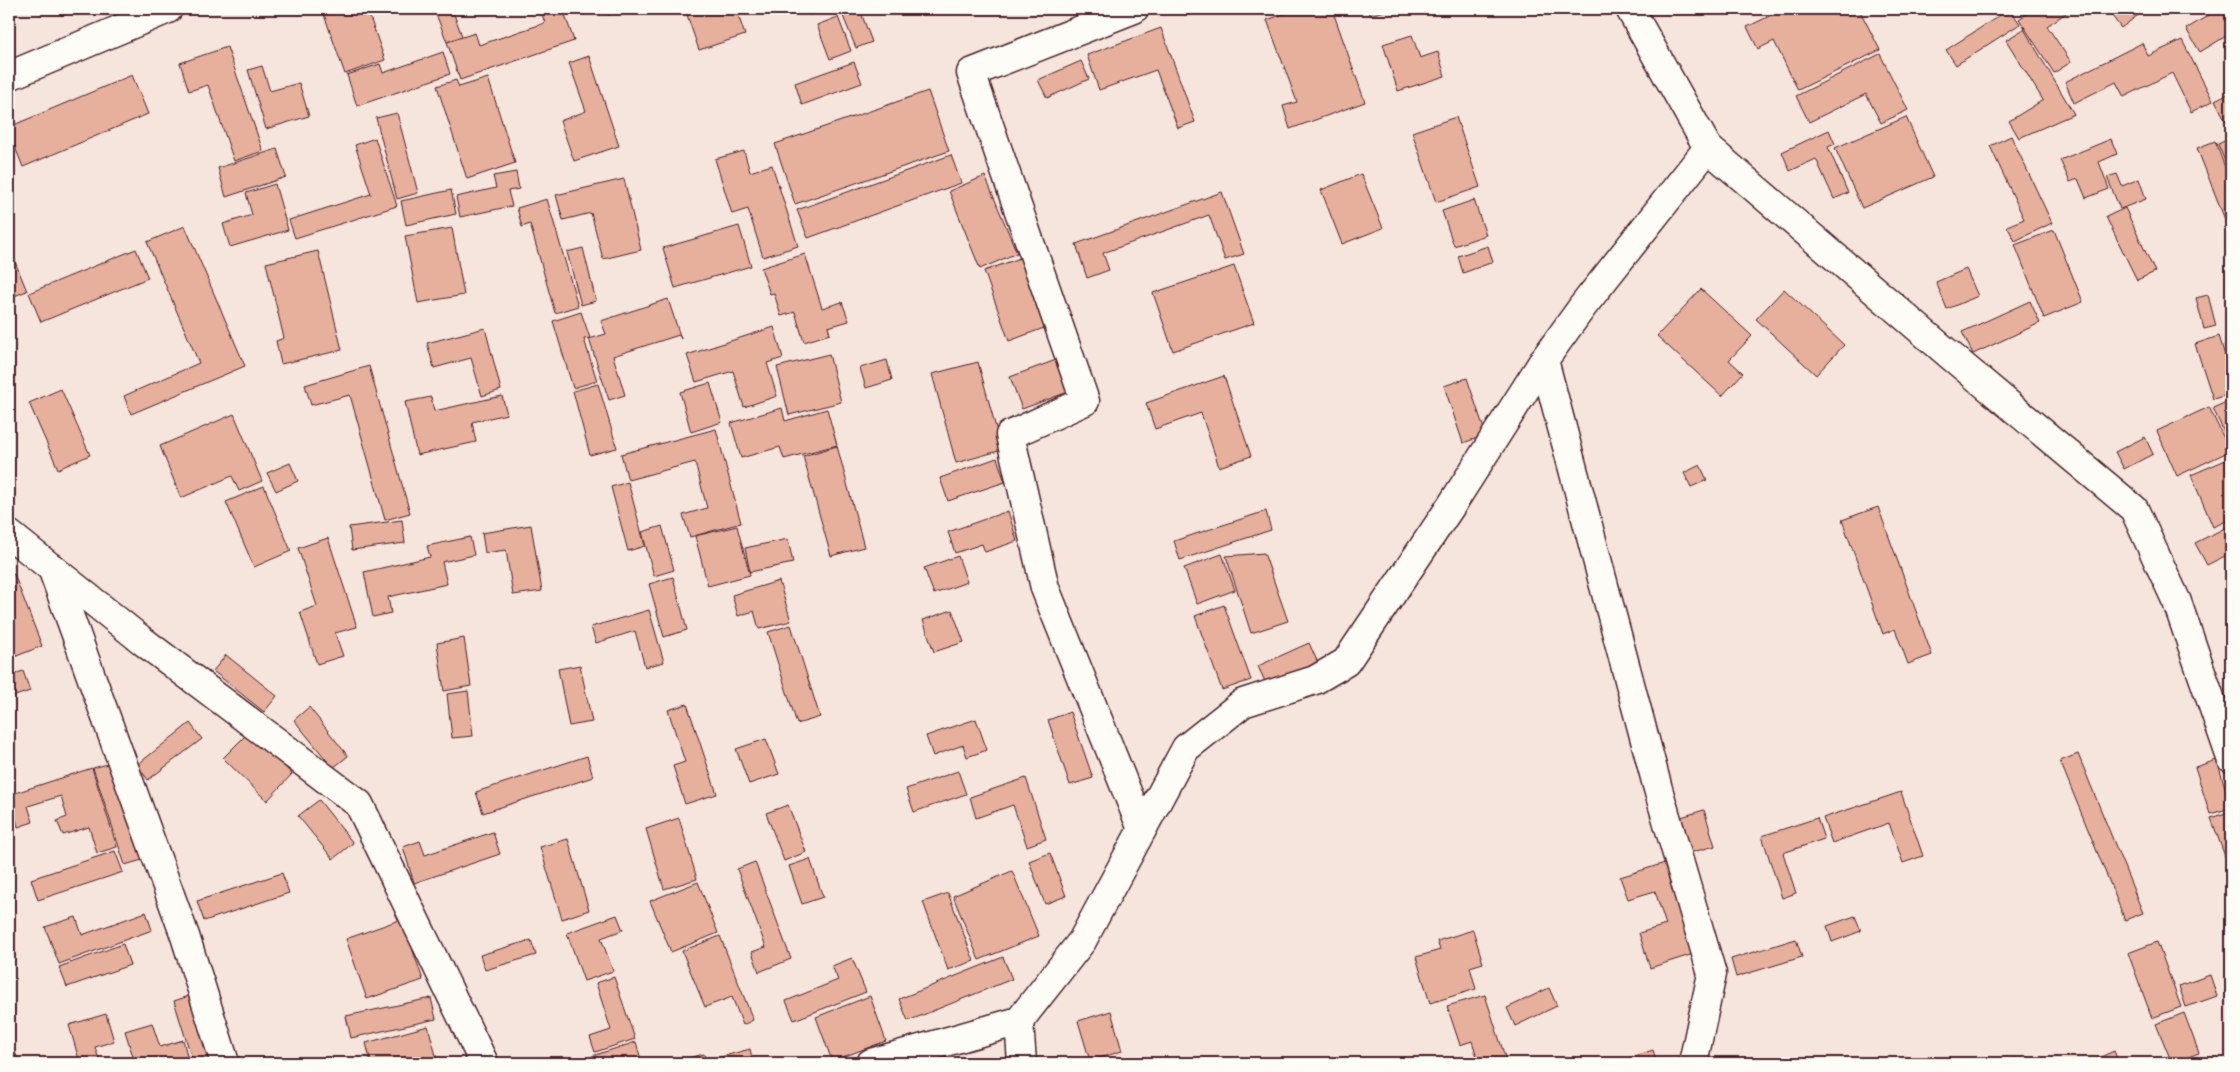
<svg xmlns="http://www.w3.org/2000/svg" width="2240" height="1072" viewBox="0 0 2240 1072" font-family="'Patrick Hand',sans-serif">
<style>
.building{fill:#e6b09c;stroke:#4a1f2b}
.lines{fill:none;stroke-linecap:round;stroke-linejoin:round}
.minor-casing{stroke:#4a1f2b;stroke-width:31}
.minor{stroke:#fdfcf7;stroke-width:28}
</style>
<rect width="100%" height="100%" fill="#f6e5dc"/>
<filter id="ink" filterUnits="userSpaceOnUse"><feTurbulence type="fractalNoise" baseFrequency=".02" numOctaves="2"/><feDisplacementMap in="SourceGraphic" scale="10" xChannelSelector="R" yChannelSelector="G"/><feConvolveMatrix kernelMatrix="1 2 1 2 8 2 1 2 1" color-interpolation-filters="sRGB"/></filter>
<g filter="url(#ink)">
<g class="building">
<path d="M59 9H78L62 15Z"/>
<path d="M322 9H367L385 60 345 74Z"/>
<path d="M434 9H452L462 36 447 42Z"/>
<path d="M540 9H563L574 41 460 80 447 42 475 33 479 45 545 23Z"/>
<path d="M605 9H622L608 15Z"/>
<path d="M685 9H736L745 35 699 50Z"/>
<path d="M807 9H824L810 15Z"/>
<path d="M1298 9H1332L1365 102 1290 129 1283 106 1297 102 1267 20Z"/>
<path d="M1368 9H1392L1370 15Z"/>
<path d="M1784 9H1859L1880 50 1798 90 1774 41 1758 49 1747 27Z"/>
<path d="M1994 9H2010L2020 24 1956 65 1946 50 1999 16Z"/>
<path d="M2034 9H2068L2069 11 2047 26 2071 62 2054 73 2019 19Z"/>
<path d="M2107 9H2146L2121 28Z"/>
<path d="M2219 9H2231V33L2200 52 2186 29Z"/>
<path d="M860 10 872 42 856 48 843 16Z"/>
<path d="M838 17 851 51 830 59 817 25Z"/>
<path d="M1161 28 1195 122 1178 128 1156 70 1099 90 1087 55Z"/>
<path d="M2024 29 2074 114 2019 138 2009 121 2043 100 2006 40Z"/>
<path d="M1412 35 1420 58 1438 52 1445 76 1398 91 1383 44Z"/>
<path d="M2182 40 2213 101 2191 112 2172 73 2124 97 2116 82 2074 103 2065 82 2142 43 2148 56Z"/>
<path d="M227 47 263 151 234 161 208 85 189 91 180 63Z"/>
<path d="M443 52 450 74 357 106 347 75 380 64 383 73Z"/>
<path d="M1880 54 1908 110 1881 123 1866 94 1809 122 1796 96Z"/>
<path d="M589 56 619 146 574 161 560 121 586 111 569 63Z"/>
<path d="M1081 61 1089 79 1047 98 1038 80Z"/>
<path d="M854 62 862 83 802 105 795 83Z"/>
<path d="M262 66 270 91 299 83 309 116 266 129 248 70Z"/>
<path d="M132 75 148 114 23 167 9 132V127Z"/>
<path d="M488 78 515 163 467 179 437 86 456 80 459 87Z"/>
<path d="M928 91 949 151 795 204 775 144Z"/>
<path d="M2231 92V131L2215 100Z"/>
<path d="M397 113 418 193 397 199 376 118Z"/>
<path d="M1456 117 1480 187 1436 202 1412 132Z"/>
<path d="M1906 117 1933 177 1862 208 1835 148Z"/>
<path d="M1829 130 1835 144 1828 147 1848 193 1834 199 1816 159 1790 171 1782 152Z"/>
<path d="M2011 136 2052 223 2015 241 2007 226 2024 219 1990 146Z"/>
<path d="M375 138 397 206 295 238 289 220 371 194 355 145Z"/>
<path d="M2231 138V176L2218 144Z"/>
<path d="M2111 139 2117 154 2099 162 2109 189 2086 198 2078 179 2070 182 2060 160Z"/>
<path d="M2215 141 2231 183V235L2197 148Z"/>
<path d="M277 149 286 177 226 197 218 168Z"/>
<path d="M744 151 750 172 772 165 798 246 763 257 748 209 732 214 715 159Z"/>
<path d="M951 155 961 183 808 238 797 210Z"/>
<path d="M516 172 519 189 508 191 512 206 460 217 456 197 496 188 493 176Z"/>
<path d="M1361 174 1383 228 1342 244 1321 190Z"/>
<path d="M2117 174 2122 186 2139 179 2146 199 2120 209 2107 177Z"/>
<path d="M985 176 1017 253 980 269 949 191Z"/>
<path d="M624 179 641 250 603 259 591 213 563 220 556 195Z"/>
<path d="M275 184 288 230 230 247 223 224 252 215 246 193Z"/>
<path d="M451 190 456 214 406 225 401 201Z"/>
<path d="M1222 192 1244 254 1225 260 1209 215 1103 253 1109 270 1087 278 1076 244Z"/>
<path d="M547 199 578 306 555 313 530 224 522 227 517 208Z"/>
<path d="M1474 200 1486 235 1454 246 1442 211Z"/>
<path d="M2125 208 2155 272 2137 280 2106 217Z"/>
<path d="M185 226 245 366 131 414 124 396 199 363 147 242Z"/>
<path d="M739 226 751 266 675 288 663 248Z"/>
<path d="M452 228 464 295 418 303 405 236Z"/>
<path d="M2054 230 2083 302 2044 318 2015 245Z"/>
<path d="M1488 246 1493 262 1463 273 1458 256Z"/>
<path d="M9 247 27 291 9 298Z"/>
<path d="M583 248 596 301 581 305 567 252Z"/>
<path d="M136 249 148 278 41 322 29 293Z"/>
<path d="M318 251 342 350 281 364 276 341 284 338 266 263Z"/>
<path d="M805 254 822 308 842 302 849 321 828 327 830 334 804 342 795 312 781 316 774 293 770 294 761 268Z"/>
<path d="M1020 258 1044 328 1009 341 984 271Z"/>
<path d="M1234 266 1254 323 1173 351 1153 293Z"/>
<path d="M1966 269 1978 296 1947 309 1936 282Z"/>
<path d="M1701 289 1752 336 1729 360 1743 373 1722 396 1657 336Z"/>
<path d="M1784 289 1844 345 1816 375 1756 319Z"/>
<path d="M2208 295 2216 326 2204 329 2196 298Z"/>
<path d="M668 299 681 339 679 335 613 356 625 395 609 400 589 339 606 334 601 321Z"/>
<path d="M2030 301 2040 323 1973 354 1962 332Z"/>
<path d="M581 312 590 338 584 339 597 381 573 388 553 321Z"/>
<path d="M774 327 783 358 767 363 777 396 744 407 733 371 696 382 687 355Z"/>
<path d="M485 328 501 390 482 396 471 358 434 368 427 343Z"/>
<path d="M2219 336 2228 365 2231 364V394L2213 399 2195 344Z"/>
<path d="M829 354 841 402 789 415 777 367Z"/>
<path d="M887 360 892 380 866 388 860 368Z"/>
<path d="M1056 360 1068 392 1022 409 1010 377Z"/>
<path d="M978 362 1002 450 956 463 932 374Z"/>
<path d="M369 366 410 513 385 520 350 395 311 405 305 385Z"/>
<path d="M1224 376 1251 456 1219 467 1201 413 1155 429 1146 403Z"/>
<path d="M1467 378 1486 435 1463 443 1444 386Z"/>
<path d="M710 383 722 422 691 432 680 392Z"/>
<path d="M598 384 617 448 590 455 573 391Z"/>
<path d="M61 389 90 455 58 469 29 403Z"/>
<path d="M502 396 507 414 472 422 476 442 417 455 405 402 431 397 434 411Z"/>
<path d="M2231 400V448L2213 408Z"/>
<path d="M2209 407 2230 451 2177 476 2157 431Z"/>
<path d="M782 408 785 421 827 409 837 445 784 459 780 447 741 458 731 423Z"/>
<path d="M234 414 262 481 239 491 232 476 181 498 160 446Z"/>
<path d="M716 429 741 523 690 537 683 515 707 508 695 462 628 480 621 454Z"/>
<path d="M2145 437 2153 454 2124 469 2115 452Z"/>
<path d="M837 446 864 547 831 556 803 456Z"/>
<path d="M997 458 1005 482 948 501 940 478Z"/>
<path d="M2228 459 2231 467V519L2213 527 2191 475Z"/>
<path d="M290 463 298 481 276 491 267 473Z"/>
<path d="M1700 465 1707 480 1691 487 1684 473Z"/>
<path d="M628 482 645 546 628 551 611 487Z"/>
<path d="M264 486 291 551 254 567 226 502Z"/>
<path d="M1878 507 1932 655 1908 664 1895 629 1883 634 1842 520Z"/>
<path d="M1008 511 1017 541 985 552 982 544 955 553 948 532Z"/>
<path d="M1266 511 1271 530 1180 560 1174 541Z"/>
<path d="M402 520 405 543 352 550 349 527Z"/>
<path d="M531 525 542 591 513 595 506 550 485 553 482 533Z"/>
<path d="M662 526 674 570 654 576 642 532Z"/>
<path d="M737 526 750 575 708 586 695 536Z"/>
<path d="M2227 527 2231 534V553L2207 565 2195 543Z"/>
<path d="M470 537 474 555 442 562 447 584 388 597 391 613 373 617 364 572 430 557 427 546Z"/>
<path d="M328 538 357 627 335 633 343 656 317 664 300 612 317 606 298 548Z"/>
<path d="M788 539 793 563 750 572 745 548Z"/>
<path d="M1264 553 1288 621 1251 633 1226 556Z"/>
<path d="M1222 554 1235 590 1197 604 1184 568Z"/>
<path d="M958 556 967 582 934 594 924 568Z"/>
<path d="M14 574 42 646 9 659V576Z"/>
<path d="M673 577 687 630 664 637 649 584Z"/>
<path d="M779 581 791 621 759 629 754 611 738 616 732 595Z"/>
<path d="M1224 605 1251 680 1222 690 1195 616Z"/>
<path d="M649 610 664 662 645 667 635 631 596 643 591 627Z"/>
<path d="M952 610 964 642 934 652 923 620Z"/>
<path d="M791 625 820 717 797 724 768 632Z"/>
<path d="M464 638 471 686 444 691 437 643Z"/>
<path d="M1309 643 1318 663 1267 686 1258 666Z"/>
<path d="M226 655 277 696 264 712 213 671Z"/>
<path d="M580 665 592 722 569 726 558 669Z"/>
<path d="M23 671 30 691 9 698V676Z"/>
<path d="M468 691 473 736 452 738 447 694Z"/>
<path d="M687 704 717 794 685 804 673 766 685 762 668 710Z"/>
<path d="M309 707 348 756 333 768 294 720Z"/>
<path d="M1070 712 1093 778 1070 785 1048 720Z"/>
<path d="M976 719 987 750 967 757 963 745 933 756 926 736Z"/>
<path d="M190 723 202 739 148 780 137 765Z"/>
<path d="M249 732 292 774 267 801 223 758Z"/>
<path d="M766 739 779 774 749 784 736 749Z"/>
<path d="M2078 754 2143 913 2125 920 2060 761Z"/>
<path d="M587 756 593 777 483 813 476 792Z"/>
<path d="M2217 760 2231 808 2210 814 2195 767Z"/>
<path d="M111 763 142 860 125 865 93 768Z"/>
<path d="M92 768 117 847 97 853 89 827 63 835 57 821 67 817 61 796 28 806 33 822 18 827 9 795Z"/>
<path d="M958 771 966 794 914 812 906 789Z"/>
<path d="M1026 778 1046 839 1027 846 1013 805 976 818 970 797Z"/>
<path d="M1901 792 1923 856 1903 863 1889 823 1832 843 1823 818Z"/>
<path d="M319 800 353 843 333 859 298 816Z"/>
<path d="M788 805 806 852 784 861 766 813Z"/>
<path d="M1704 810 1715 846 1689 853 1678 818Z"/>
<path d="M2231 811V873L2211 818Z"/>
<path d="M679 818 697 879 664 889 646 829Z"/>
<path d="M1817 818 1824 839 1783 853 1796 893 1782 898 1762 836Z"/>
<path d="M493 832 500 854 414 883 403 847 420 841 425 855Z"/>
<path d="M568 839 589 910 562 919 540 847Z"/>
<path d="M115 851 123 872 38 900 31 879Z"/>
<path d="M1050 853 1066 896 1045 904 1029 861Z"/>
<path d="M810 859 823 897 802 904 789 866Z"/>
<path d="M755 862 791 959 759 972 752 952 766 947 737 869Z"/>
<path d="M1665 863 1696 953 1650 968 1639 933 1666 925 1655 891 1628 899 1620 877Z"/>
<path d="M1012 871 1039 936 979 960 953 896Z"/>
<path d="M282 873 289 893 204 921 197 901Z"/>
<path d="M698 882 718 933 671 952 650 901Z"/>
<path d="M948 893 974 961 948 970 923 902Z"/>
<path d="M146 912 152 930 59 964 45 927 76 917 82 935Z"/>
<path d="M617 915 623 930 601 938 613 971 584 981 567 933Z"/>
<path d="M1855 916 1861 931 1832 942 1827 926Z"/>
<path d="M402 919 423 980 367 999 346 939Z"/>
<path d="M1473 930 1483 963 1470 967 1476 989 1430 1003 1416 957 1440 950 1437 941Z"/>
<path d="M720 936 753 1020 743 1025 732 997 705 1007 682 951Z"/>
<path d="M1796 939 1802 957 1736 977 1731 959Z"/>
<path d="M531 940 536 955 485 970 480 955Z"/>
<path d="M2157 942 2181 1007 2152 1018 2128 953Z"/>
<path d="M123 944 130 965 67 987 59 967Z"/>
<path d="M1003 957 1012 979 908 1021 899 999Z"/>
<path d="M852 958 866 992 794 1020 786 1001 838 980 832 966Z"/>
<path d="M2210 975 2217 996 2186 1007 2179 986Z"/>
<path d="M614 977 635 1039 595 1052 590 1037 611 1030 596 983Z"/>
<path d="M1549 988 1557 1006 1515 1026 1507 1008Z"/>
<path d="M192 995 212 1056 193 1062 174 1001Z"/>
<path d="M1485 995 1507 1063H1479L1472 1041 1460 1045 1447 1006Z"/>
<path d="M870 996 886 1041 832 1061 816 1017Z"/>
<path d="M431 998 436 1019 351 1038 346 1016Z"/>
<path d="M1111 1011 1122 1051 1090 1061 1078 1021Z"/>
<path d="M2184 1013 2199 1053 2172 1063 2156 1024Z"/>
<path d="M106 1014 114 1041 95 1047 100 1063H80L69 1025Z"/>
<path d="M152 1023 160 1047 183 1040 189 1063H135L125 1031Z"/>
<path d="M428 1026 438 1063H371L366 1043Z"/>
<path d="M9 1034 13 1048 9 1050Z"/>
<path d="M636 1042 642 1063H594L592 1056Z"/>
<path d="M750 1049 753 1063H669L704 1054 706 1061Z"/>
<path d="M1653 1050 1657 1063H1615Z"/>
<path d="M2114 1051 2119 1063H2087Z"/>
<path d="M16 1054 19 1063H9V1057Z"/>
<path d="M2016 1058 2018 1063H2003Z"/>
<path d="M1059 1060 1060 1063H1036V1062Z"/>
</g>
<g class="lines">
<g class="minor-casing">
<g id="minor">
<path d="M1134 9 971 73 1085 401 1010 435 1045 588 1142 829"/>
<path d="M1630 9 1708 148 1951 356 2134 509 2177 602 2231 758"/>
<path d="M9 76 168 9"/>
<path d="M1544 360 1658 789 1712 974 1693 1063"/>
<path d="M9 534 144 642 359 804 484 1063"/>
<path d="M52 568 185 936 225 1063"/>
<path d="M1019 1021 1022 1063"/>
<path d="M871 1063 1019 1021 1082 941 1186 748 1243 703 1315 680 1346 662 1451 506 1544 360 1583 306 1708 148"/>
</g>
</g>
<use href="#minor" class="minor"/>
</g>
</g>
<rect width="2240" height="1072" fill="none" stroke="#fdfcf7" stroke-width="30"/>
<rect x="15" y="15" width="2210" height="1042" fill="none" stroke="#4a1f2b" stroke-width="2" filter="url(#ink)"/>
</svg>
